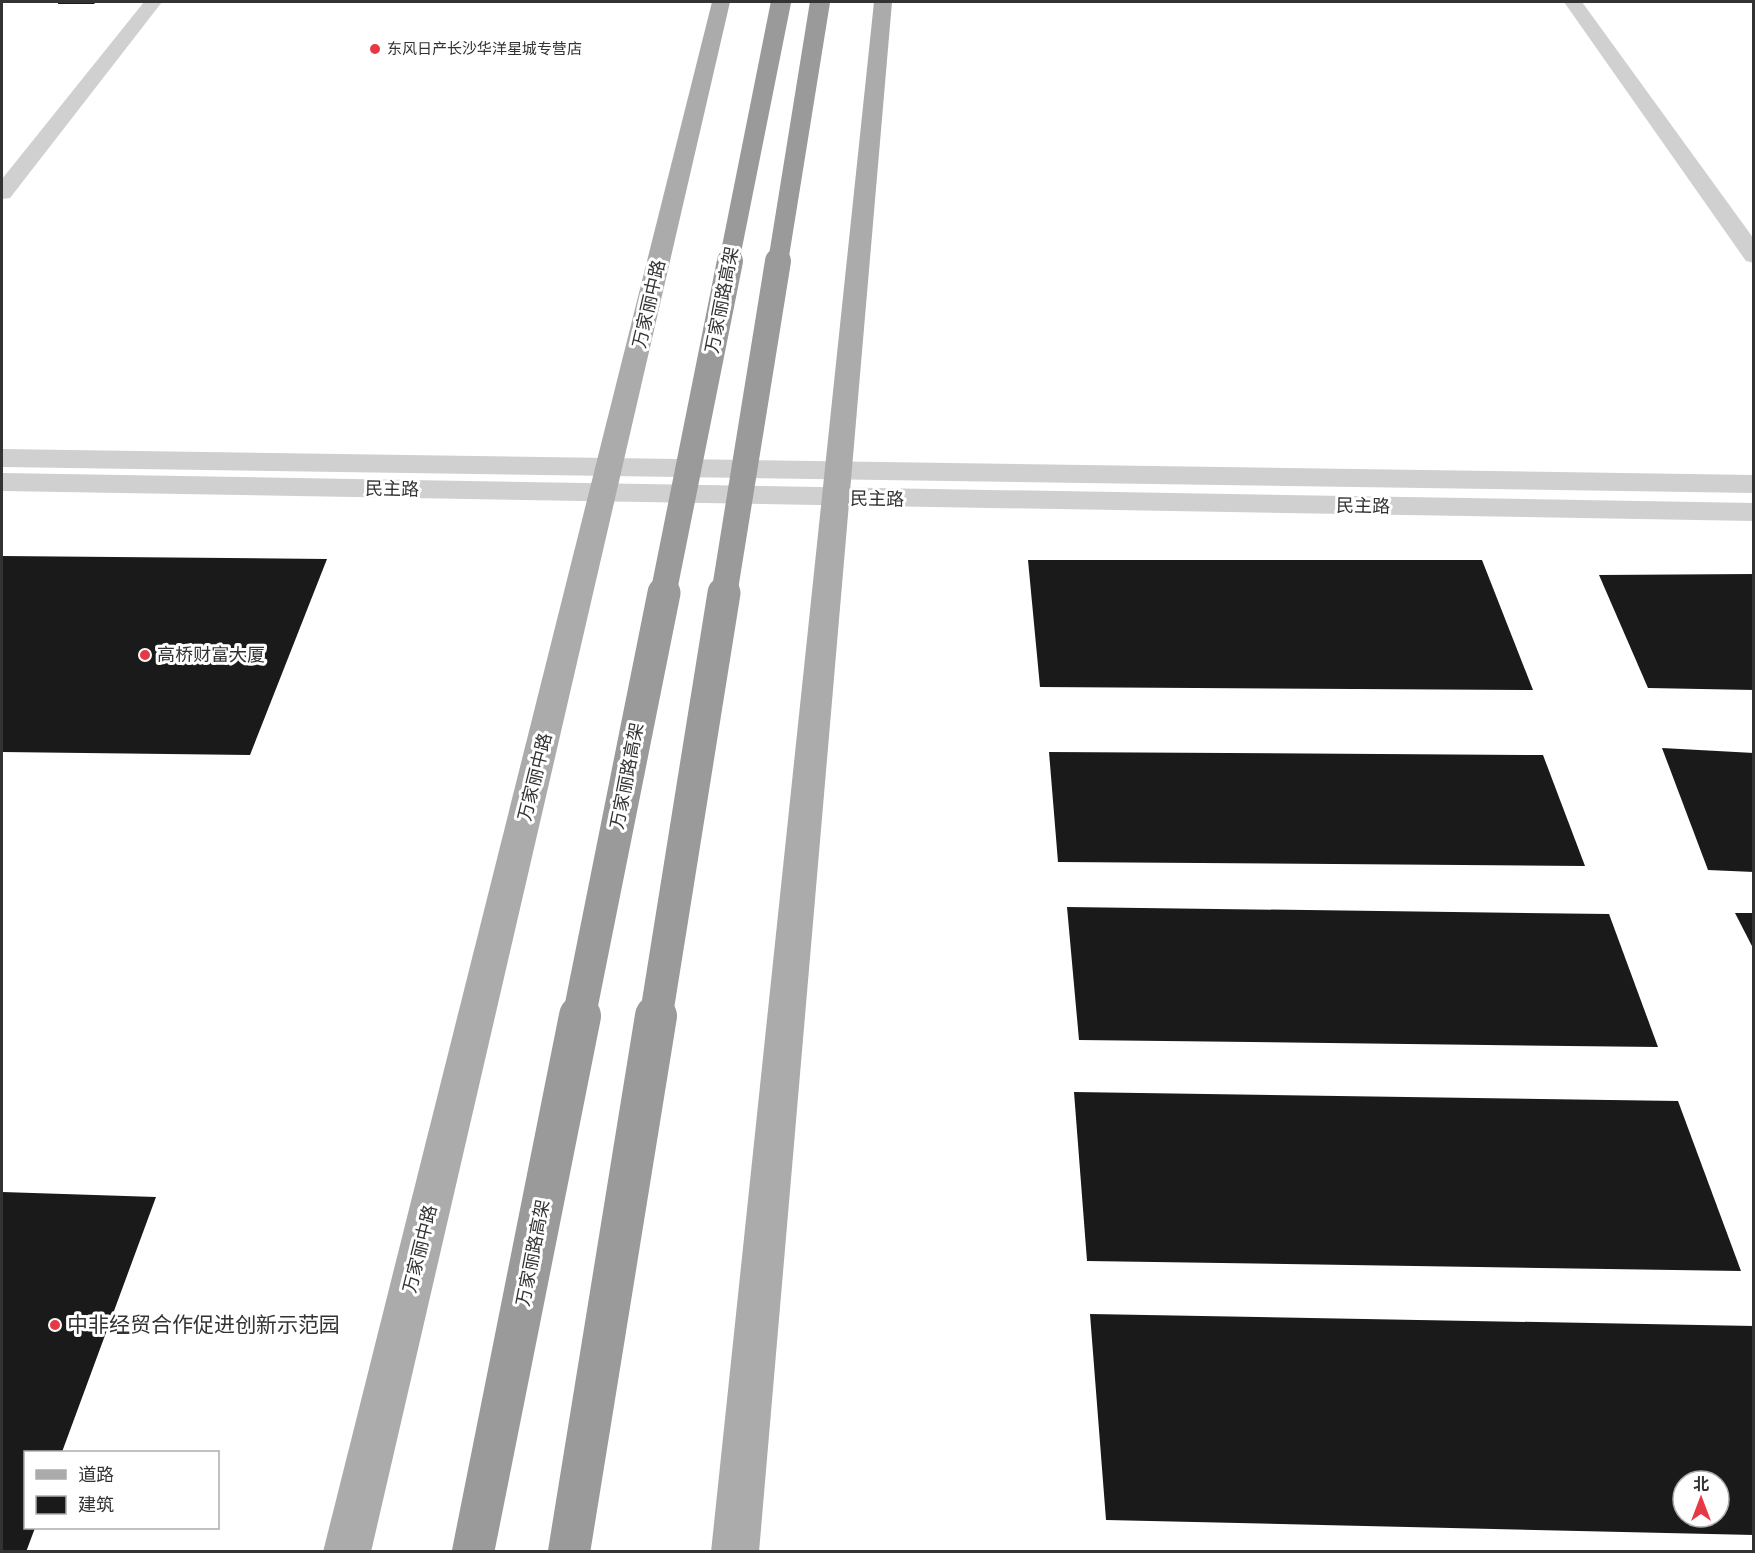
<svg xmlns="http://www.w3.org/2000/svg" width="1755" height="1553" viewBox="0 0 1755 1553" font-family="'Nunito Sans','Noto Sans SC',sans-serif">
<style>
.building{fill:#1a1a1a;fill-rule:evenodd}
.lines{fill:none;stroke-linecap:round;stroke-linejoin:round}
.minor{fill:#d0d0d0;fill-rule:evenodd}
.major{fill:#ababab;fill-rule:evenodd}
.highway-bridge-far3{stroke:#9a9a9a;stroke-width:20}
.highway-bridge-far2{stroke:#9a9a9a;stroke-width:26}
.highway-bridge-far1{stroke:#9a9a9a;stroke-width:33}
.highway-bridge{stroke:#9a9a9a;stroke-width:42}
.poi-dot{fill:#e63946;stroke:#fff;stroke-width:2}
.labels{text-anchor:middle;stroke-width:6;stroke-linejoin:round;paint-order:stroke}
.far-poi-label{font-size:15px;fill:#333;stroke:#fff;text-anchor:start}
.street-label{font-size:18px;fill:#333;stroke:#fff}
.poi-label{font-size:18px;fill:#333;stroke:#fff;text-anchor:start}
.near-poi-label{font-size:21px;fill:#333;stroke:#fff;text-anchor:start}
</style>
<rect width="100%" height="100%" fill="#fff"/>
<g class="building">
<path d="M58 2H96L94 4H58Z"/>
<path d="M2 556 327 559 250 755 2 752Z"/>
<path d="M1028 560H1482L1533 690 1040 687Z"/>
<path d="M1754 574V690L1648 688 1599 575Z"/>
<path d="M1662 748 1754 753V872L1708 870Z"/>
<path d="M1049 752 1543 755 1585 866 1058 862Z"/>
<path d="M1067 907 1609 914 1658 1047 1079 1040Z"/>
<path d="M1735 913H1754V950Z"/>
<path d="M1074 1092 1678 1101 1741 1271 1087 1261Z"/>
<path d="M2 1192 156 1197 62 1452H26V1528H35L26 1552H2Z"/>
<path d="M1090 1314 1754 1326V1535L1106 1520ZM1683 1481H1719V1517H1683Z"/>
</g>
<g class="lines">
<g class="minor">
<path d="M144 2H162L10 198 2 199V179Z"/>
<path d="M1564 2H1582L1754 239V263L1746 261Z"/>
<path d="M2 449 1754 475V493L2 467Z"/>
<path d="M2 473 1754 503V521L2 491Z"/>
</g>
<g class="major">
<path d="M712 2H730L371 1552H323Z"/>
<path d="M874 2H892L759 1552H711Z"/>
</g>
<g class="highway-bridge-far3">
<path d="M729 262 781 2"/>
<path d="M778 262 820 2"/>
</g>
<g class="highway-bridge-far2">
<path d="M663 595 730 261"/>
<path d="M724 595 778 261"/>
</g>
<g class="highway-bridge-far1">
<path d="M579 1017 664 593"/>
<path d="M656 1017 724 593"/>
</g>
<g class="highway-bridge">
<path d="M473 1552 580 1016"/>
<path d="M569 1552 656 1016"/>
</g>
</g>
<g class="poi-dot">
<circle cx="375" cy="49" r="6"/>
<circle cx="145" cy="655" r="6"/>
<circle cx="55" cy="1325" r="6"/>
</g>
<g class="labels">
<g class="far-poi-label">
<text x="387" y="54">东风日产长沙华洋星城专营店</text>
</g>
<g class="street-label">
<text transform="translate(722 300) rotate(-79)" y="6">万家丽路高架</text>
<text transform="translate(649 304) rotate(-77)" y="6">万家丽中路</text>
<text transform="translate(392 489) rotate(1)" y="6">民主路</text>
<text transform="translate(877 499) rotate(1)" y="6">民主路</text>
<text transform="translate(1363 506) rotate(1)" y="6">民主路</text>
<text transform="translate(627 776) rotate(-79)" y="6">万家丽路高架</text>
<text transform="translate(535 777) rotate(-76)" y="6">万家丽中路</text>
<text transform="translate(420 1249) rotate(-76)" y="6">万家丽中路</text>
<text transform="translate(533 1253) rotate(-79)" y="6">万家丽路高架</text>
</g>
<g class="poi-label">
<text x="157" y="661">高桥财富大厦</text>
</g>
<g class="near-poi-label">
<text x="67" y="1332">中非经贸合作促进创新示范园</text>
</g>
</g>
<rect width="1755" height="1553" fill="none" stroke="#333333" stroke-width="6"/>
<rect x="24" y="1451" width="195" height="78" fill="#ffffff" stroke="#adadad" stroke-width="1.5"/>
<rect x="36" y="1470" width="30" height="9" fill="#ababab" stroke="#adadad" stroke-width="1.5"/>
<text x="78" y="1481" font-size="18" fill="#333333">道路</text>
<rect x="36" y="1496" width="30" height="18" fill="#1a1a1a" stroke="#adadad" stroke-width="1.5"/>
<text x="78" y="1511" font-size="18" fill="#333333">建筑</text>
<g transform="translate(1701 1499)"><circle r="28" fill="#ffffff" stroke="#adadad" stroke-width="1.5"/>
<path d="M0-4.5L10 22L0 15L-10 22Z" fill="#e63946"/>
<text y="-9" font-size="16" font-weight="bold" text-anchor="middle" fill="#333333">北</text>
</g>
</svg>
